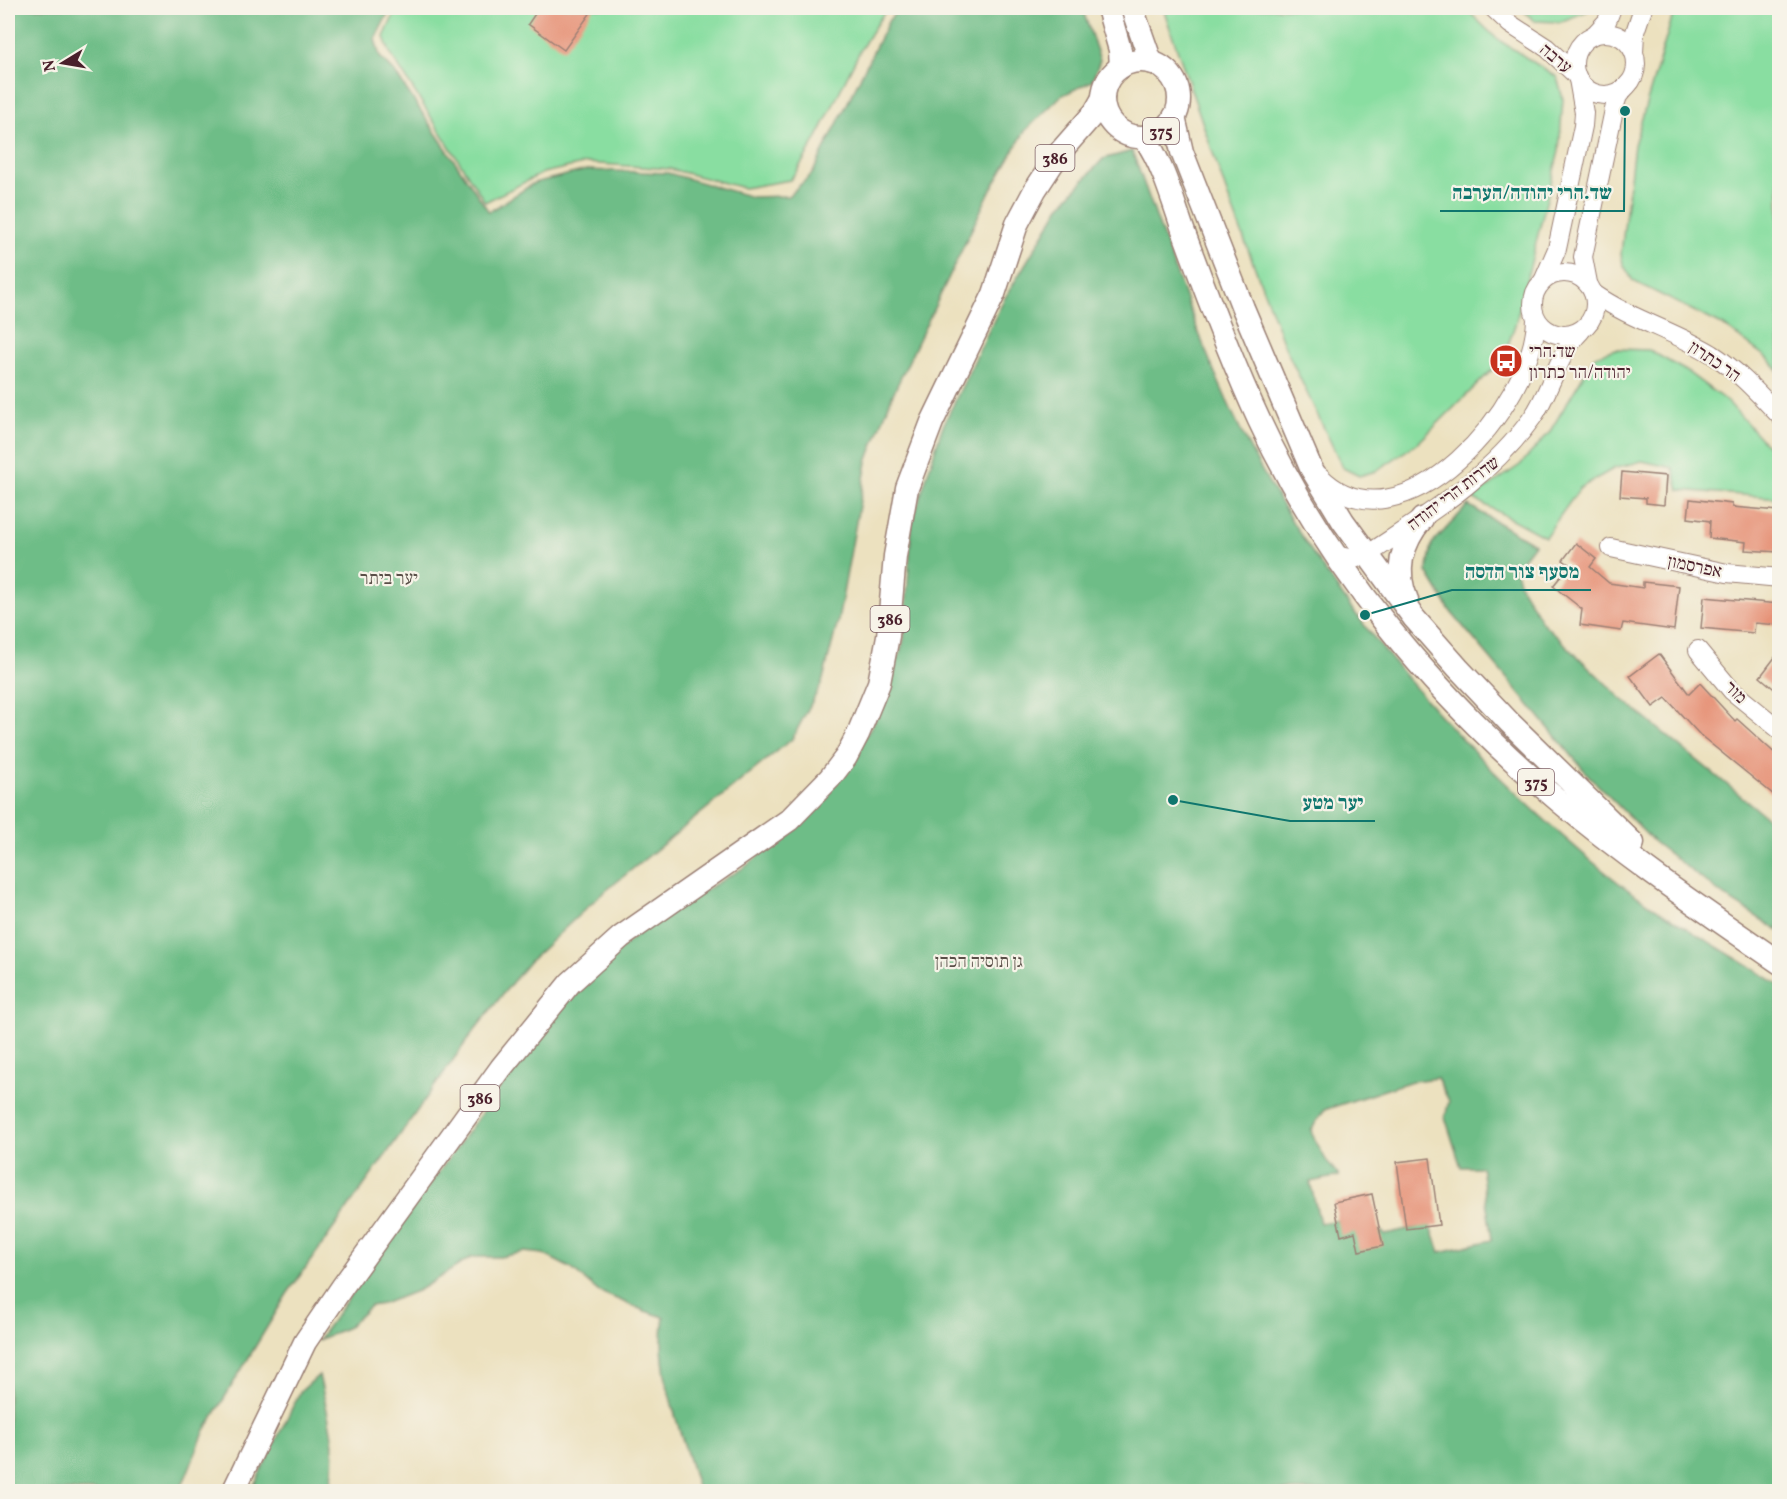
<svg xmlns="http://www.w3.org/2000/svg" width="1787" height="1499" font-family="Vollkorn,'Frank Ruhl Libre',serif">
<rect width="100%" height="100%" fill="#f7f3e8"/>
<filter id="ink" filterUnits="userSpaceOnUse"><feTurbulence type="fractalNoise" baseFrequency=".0167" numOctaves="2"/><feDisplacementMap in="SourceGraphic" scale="12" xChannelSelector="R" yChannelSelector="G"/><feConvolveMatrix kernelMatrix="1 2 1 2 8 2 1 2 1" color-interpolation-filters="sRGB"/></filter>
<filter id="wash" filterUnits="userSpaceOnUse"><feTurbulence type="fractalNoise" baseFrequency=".008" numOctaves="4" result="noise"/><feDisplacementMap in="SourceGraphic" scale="24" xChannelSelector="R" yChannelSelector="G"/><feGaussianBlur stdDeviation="1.35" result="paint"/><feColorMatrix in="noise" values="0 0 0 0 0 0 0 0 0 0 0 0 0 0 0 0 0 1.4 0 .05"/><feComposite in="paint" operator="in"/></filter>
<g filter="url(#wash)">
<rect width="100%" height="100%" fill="#ece1bf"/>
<!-- green -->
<g fill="#89dea1" stroke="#6a7e66" stroke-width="1.5">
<path d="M 397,8 L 888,8 C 847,60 830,127 790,180 L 744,188 L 670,169 L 587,163 L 543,173 L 485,202 L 390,53 L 384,37 Z"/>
<polygon points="1163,8 1465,8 1497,39 1557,77 1563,99 1559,151 1516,322 1503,359 1419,442 1376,471 1359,476 1343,468 1285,347 1227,194"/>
<polygon points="1521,8 1590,8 1588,11 1560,22 1534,21"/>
<polygon points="1675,8 1779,8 1779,372 1771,361 1724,326 1633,281 1623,264 1621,254 1634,145"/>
<polygon points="1615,349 1649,350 1686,371 1729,403 1779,459 1779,498 1679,490 1673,468 1642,461 1613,469 1580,488 1545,537 1472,498 1520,465 1549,433 1595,356"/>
</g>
<!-- forest -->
<g fill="#6ebd87" stroke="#5c6e59" stroke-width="1.5" fill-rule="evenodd">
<polygon points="8,8 391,8 375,39 380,57 394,71 489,212 534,183 587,170 668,173 752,197 788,196 812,174 889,20 900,8 1082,8 1100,60 1092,81 1061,96 1025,131 990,191 892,396 867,462 838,621 822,683 792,739 597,898 530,961 510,985 473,1032 287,1294 205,1430 180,1491 8,1491"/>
<path d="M 1132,151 C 1172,257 1206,370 1261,469 C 1329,591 1419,701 1520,797 C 1553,828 1587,859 1623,886 C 1672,922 1728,952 1779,985 L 1779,1491 L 698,1491 C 684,1435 654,1375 664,1317 L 645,1311 L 598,1291 L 572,1269 L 543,1254 L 524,1252 L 500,1257 L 472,1257 L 419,1290 L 383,1304 L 370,1306 L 348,1327 L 318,1340 L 552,1015 L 647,924 L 745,867 L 798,823 L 868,732 L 885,702 L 904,639 L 912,523 L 942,428 L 1003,301 L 1061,205 L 1103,159 ZM 1437,1078 L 1449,1101 L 1445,1117 L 1461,1167 L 1481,1167 L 1492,1240 L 1440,1252 L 1426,1212 L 1418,1227 L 1385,1234 L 1369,1222 L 1365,1216 L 1320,1223 L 1310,1182 L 1339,1176 L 1326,1160 L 1312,1134 L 1311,1130 L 1324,1110 L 1412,1081 Z"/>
<polygon points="1468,505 1534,544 1515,569 1521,587 1542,622 1622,699 1779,827 1779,931 1724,896 1654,842 1589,776 1451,612 1427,572 1432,544"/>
<path d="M 319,1375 C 327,1413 341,1454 329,1491 L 251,1491 L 300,1392 Z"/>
</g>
<g id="blocks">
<!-- building -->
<g fill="#e69277">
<polygon points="539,8 594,8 564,50 528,24"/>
<polygon points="1622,472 1666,476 1664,505 1646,503 1646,498 1620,496"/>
<polygon points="1690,499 1732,504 1732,507 1779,511 1779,552 1745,550 1746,542 1709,538 1710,521 1688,518"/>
<polygon points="1576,543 1596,559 1590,567 1609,583 1643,588 1643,582 1679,586 1674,630 1623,623 1621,631 1580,625 1582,609 1553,586 1570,565 1563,560"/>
<polygon points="1704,597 1779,604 1779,625 1755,623 1754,633 1701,628"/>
<polygon points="1779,652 1779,693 1760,677"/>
<polygon points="1659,654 1689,694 1700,683 1735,721 1737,719 1779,757 1779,799 1700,735 1666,698 1653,707 1630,676"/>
<polygon points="1430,1158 1439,1225 1406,1229 1397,1162"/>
<polygon points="1372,1194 1383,1246 1359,1251 1355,1232 1341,1236 1334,1202"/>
</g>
</g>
</g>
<g filter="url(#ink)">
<use href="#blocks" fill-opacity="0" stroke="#9b8075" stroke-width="1.5"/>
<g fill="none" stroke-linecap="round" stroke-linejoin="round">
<defs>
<g id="minor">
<polyline points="1493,8 1510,24 1547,48 1577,76"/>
<circle cx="1605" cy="64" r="31"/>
<polyline points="1595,34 1607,21 1612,8"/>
<polyline points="1634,53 1635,32 1643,8"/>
<circle cx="1564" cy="304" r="31"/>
<polyline points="1544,279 1557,249 1583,126 1584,113 1578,79"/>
<polyline points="1588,283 1583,257 1615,105 1618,96 1630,82"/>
<path d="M 1593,293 C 1630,319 1674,331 1712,354 C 1737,370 1759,394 1780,416"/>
<path d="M 1320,476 C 1401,559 1535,403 1536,319"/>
<polyline points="1611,548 1727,573 1780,578"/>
<path d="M 1335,555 L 1354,559 L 1367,555 C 1428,514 1489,478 1532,418 C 1552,390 1556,356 1581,331"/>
<polyline points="1698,650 1732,691 1780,730"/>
</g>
<g id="major">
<polyline points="1108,8 1120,50 1121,67"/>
<polyline points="1132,8 1151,62"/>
<circle cx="1141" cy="99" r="38"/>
<polyline points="1174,117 1182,152 1243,308 1311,468 1343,521 1414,618 1458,668 1510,723 1633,843"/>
<path d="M 1144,137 C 1165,167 1174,206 1187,241 C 1209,301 1232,362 1259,420 C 1327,567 1435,697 1559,801 C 1629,860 1705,911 1780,963"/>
<path d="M 1407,600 C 1394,570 1402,543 1422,519"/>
<polyline points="233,1492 305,1342 343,1286 501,1068 570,983 621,937 789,820 830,778 846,757 858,734 879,683 888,636 895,556 907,488 932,422 994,294 1017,224 1035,190 1060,152 1095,112 1103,98"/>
</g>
</defs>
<!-- minor casing -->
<use href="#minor" stroke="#9b8075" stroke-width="20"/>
<!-- major casing -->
<use href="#major" stroke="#9b8075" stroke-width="25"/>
<!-- minor -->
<use href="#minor" stroke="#fff" stroke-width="18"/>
<!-- major -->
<use href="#major" stroke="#fff" stroke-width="22"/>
</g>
</g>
<!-- icons -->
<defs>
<symbol id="bus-disc" viewBox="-11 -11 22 22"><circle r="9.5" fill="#c8321e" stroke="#f7f3e8"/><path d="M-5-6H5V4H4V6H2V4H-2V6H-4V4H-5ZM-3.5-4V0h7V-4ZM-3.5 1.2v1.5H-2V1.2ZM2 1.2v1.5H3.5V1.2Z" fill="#fff"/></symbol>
</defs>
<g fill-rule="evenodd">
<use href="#bus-disc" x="1487" y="342" width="38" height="38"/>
</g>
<g text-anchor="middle" stroke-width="4.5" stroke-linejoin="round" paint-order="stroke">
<!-- shield labels -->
<g fill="#f7f3e8" stroke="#7e5f64" stroke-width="1.5">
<rect x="1143" y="118" width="36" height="26" rx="4.5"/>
<rect x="1035.5" y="145" width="39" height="26" rx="4.5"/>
<rect x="870.5" y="606" width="39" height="26" rx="4.5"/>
<rect x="1518" y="769" width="36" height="26" rx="4.5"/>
<rect x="460.5" y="1085" width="39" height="26" rx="4.5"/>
</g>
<g font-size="16" font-weight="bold" fill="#4a1f2b">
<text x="1161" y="137">375</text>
<text x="1055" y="164">386</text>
<text x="890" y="625">386</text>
<text x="1536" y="788">375</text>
<text x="480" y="1104">386</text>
</g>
<!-- street labels -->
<g font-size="18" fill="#4a1f2b" stroke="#f7f3e8">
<text transform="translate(1556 58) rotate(40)" y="6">ערבה</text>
<text transform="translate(1715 361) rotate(34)" y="6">הר כתרון</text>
<text transform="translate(1453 493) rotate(-37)" y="6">שדרות הרי יהודה</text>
<text transform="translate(1695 566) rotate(12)" y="6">אפרסמון</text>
<text transform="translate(1736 692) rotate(44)" y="6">מור</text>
</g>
<!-- poi labels -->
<g font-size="18" fill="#4a1f2b" stroke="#f7f3e8" text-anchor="start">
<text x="1529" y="357">שד.הרי<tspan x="1529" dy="21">יהודה/הר כתרון</tspan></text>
</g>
<!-- park labels -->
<g font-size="18" fill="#5a4f48" stroke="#f7f3e8">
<text x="389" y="584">יער ביתר</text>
<text x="979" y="967">גן תוסיה הכהן</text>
</g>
</g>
<!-- callouts -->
<path fill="none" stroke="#0f766e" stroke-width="2" d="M1625 111L1624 211H1440M1365 615L1452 590H1591M1173 800L1290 821H1375"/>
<g fill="#0f766e" stroke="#f7f3e8" stroke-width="2">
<circle cx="1625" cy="111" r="6"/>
<circle cx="1365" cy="615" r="6"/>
<circle cx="1173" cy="800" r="6"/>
</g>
<g font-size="20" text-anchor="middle" font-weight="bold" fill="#0f766e" stroke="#f7f3e8" stroke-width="4.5" stroke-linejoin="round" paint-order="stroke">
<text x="1532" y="199">שד.הרי יהודה/הערבה</text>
<text x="1522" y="578">מסעף צור הדסה</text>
<text x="1333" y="809">יער מטע</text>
</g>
<!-- margin -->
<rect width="1787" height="1499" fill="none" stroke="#f7f3e8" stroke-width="30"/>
<!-- north arrow -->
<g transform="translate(63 63) rotate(259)" stroke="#f7f3e8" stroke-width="4.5" paint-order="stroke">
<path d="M0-4.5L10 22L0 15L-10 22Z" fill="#4a1f2b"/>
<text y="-9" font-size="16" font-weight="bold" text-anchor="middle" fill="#4a1f2b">N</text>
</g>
</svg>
